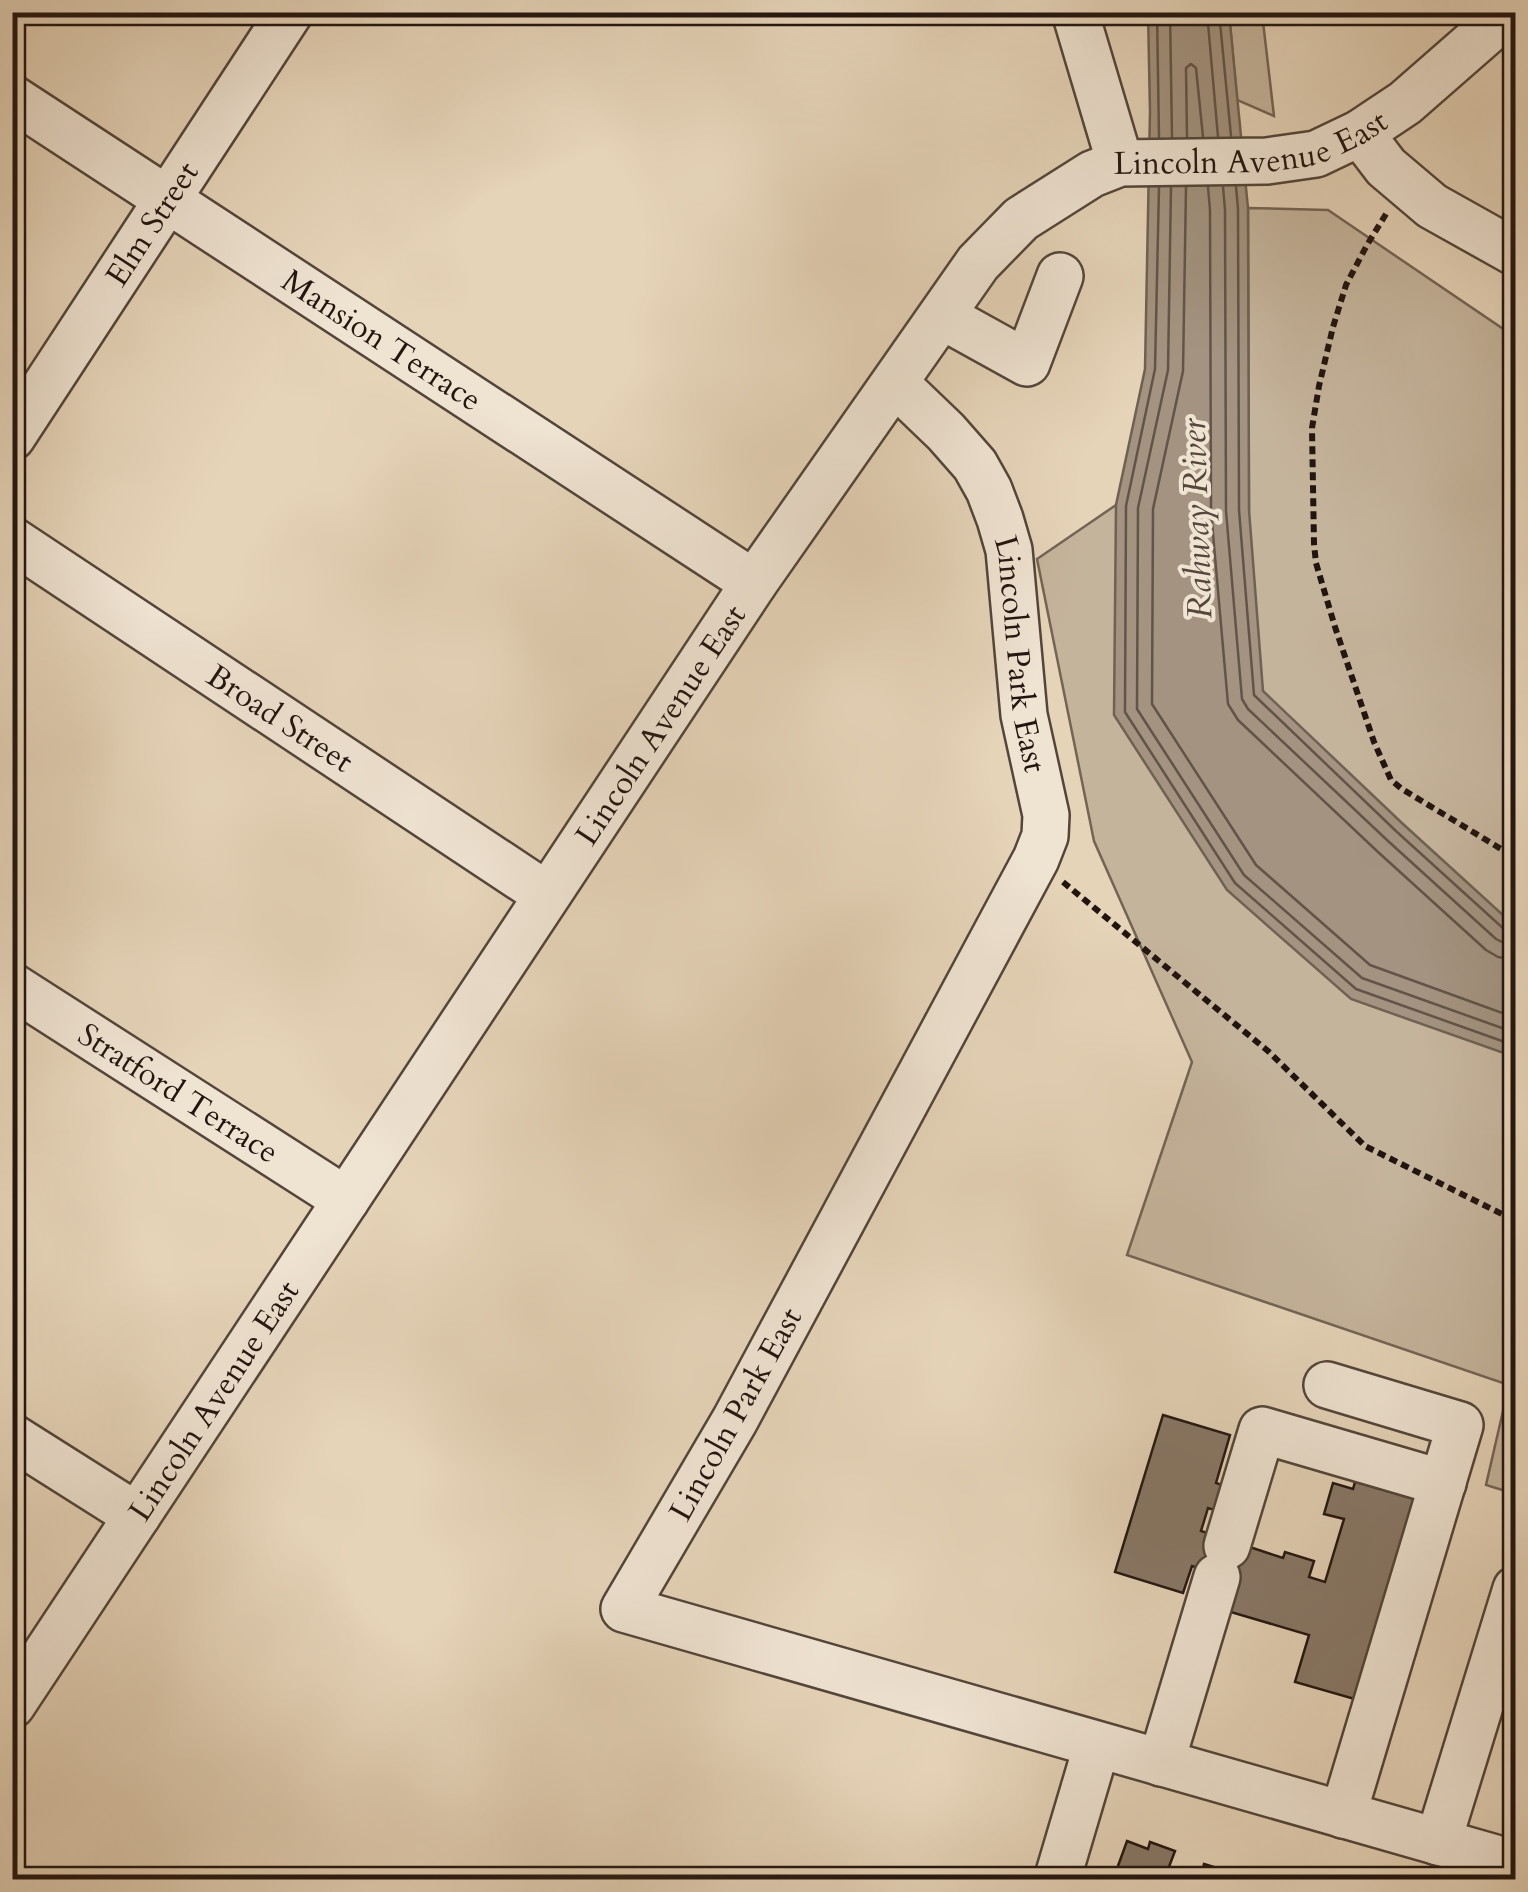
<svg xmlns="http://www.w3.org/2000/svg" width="1528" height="1892" font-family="Cardo,serif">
<rect width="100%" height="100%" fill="#e6d4b9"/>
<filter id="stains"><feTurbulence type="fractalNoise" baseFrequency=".002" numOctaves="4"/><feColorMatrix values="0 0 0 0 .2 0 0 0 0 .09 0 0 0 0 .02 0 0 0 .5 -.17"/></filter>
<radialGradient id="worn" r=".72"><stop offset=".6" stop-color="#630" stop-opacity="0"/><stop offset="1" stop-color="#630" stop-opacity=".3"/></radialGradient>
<!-- green -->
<g fill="#c5b49c" stroke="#746456" stroke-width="2.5">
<polygon points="1229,13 1262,13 1274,116 1237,100"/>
<polygon points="1248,208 1328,210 1515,337 1515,1494 1486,1485 1509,1385 1127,1255 1192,1062 1094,841 1037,559 1116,505 1249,509"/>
</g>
<!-- water -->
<polygon fill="#a39380" stroke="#6f6153" stroke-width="2.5" points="1148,13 1229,13 1248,208 1249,510 1263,691 1403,824 1515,926 1515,1057 1351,999 1227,890 1114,715 1116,505 1145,369 1150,111"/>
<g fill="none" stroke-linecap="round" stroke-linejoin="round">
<!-- shore -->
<g stroke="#625448" stroke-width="2.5">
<polyline points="1157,12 1159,137"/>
<polyline points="1170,12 1172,137"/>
<polyline points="1207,12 1218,137"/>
<polyline points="1219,12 1231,136"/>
<polyline points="1187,137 1186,68 1191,64 1196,68 1203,137"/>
<polyline points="1236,186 1238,209 1239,510 1254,695 1397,832 1505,930 1516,932"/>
<polyline points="1159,187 1155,369 1126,506 1125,712 1235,883 1356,989 1516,1046"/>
<polyline points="1171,187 1168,370 1138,508 1137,709 1244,875 1362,978 1516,1033"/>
<polyline points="1186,187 1183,371 1153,509 1152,704 1256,865 1370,965 1516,1018"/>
<polyline points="1208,187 1210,210 1211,511 1228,704 1238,720 1378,852 1486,950 1498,957 1516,960"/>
<polyline points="1223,187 1225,210 1226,511 1242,699 1248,709 1388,841 1496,939 1506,944 1516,945"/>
</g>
</g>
<!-- building -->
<g fill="#887868" stroke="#221510" stroke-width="2.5">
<polygon points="1163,1415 1230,1435 1216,1483 1234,1489 1227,1514 1208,1508 1201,1531 1283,1558 1285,1552 1314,1561 1309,1577 1325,1582 1344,1519 1324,1514 1333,1483 1353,1489 1359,1468 1422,1487 1358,1700 1295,1682 1309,1635 1217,1608 1226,1576 1192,1566 1183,1593 1115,1572"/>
<polygon points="1127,1841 1148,1849 1150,1842 1175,1851 1164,1880 1120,1880 1114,1877"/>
<polygon points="1204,1864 1256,1880 1200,1880"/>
</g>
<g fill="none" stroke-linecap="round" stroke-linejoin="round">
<defs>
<g id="minor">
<polyline points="1075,12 1120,163"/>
<path id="s1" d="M 12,98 L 754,583"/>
<polyline points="1360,133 1386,167 1432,206 1516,253"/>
<polyline points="942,316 1027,363 1060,276"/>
<path id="s2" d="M 896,384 L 946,432 L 975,465 L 989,490 L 1000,519 L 1009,550 L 1024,715 L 1046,815 L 1045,836 L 1036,859 L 735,1420 L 624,1609 L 1516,1864"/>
<path id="s3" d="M 12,437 L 290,12"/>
<path id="s4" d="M 12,540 L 547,895"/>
<path id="s5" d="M 12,986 L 346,1200"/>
<polyline points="1327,1385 1460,1425 1343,1815"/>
<polyline points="12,1437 137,1516"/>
<polyline points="1227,1546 1262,1430 1443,1483"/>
<path id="s6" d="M 12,1705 L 754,583 L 978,263 L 1021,219 L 1092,174 L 1120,163 L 1267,161 L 1316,154 L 1360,133 L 1405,103 L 1509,12"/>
<polyline points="1161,1763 1217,1577"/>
<polyline points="1438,1842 1516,1589"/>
<polyline points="1057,1880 1097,1745"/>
</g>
</defs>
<!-- minor casing -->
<use href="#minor" stroke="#53453a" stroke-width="50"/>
<!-- path -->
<g stroke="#221510" stroke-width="6" stroke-dasharray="8 5" stroke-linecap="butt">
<polyline points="1386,214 1367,245 1346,285 1333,327 1319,386 1312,428 1314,544 1316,563 1335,627 1374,742 1391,780 1402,789 1516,858"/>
<polyline points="1063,882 1268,1051 1365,1146 1516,1221"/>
</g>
<!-- minor -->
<use href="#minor" stroke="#efe3d2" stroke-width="45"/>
</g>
<g text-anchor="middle" stroke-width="8" stroke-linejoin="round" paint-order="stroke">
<!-- street labels -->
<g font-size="32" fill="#221510" stroke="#efe3d2">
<text dy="11" stroke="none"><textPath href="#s6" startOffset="2045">Lincoln Avenue East</textPath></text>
<text dy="11" stroke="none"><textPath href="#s3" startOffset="255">Elm Street</textPath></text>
<text dy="11" stroke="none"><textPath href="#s1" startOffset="442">Mansion Terrace</textPath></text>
<text dy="11" stroke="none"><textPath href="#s2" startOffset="310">Lincoln Park East</textPath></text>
<text dy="11" stroke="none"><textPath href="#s4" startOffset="322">Broad Street</textPath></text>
<text dy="11" stroke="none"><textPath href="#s6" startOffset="1175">Lincoln Avenue East</textPath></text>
<text dy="11" stroke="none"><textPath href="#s5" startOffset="198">Stratford Terrace</textPath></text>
<text dy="11" stroke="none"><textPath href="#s6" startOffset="365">Lincoln Avenue East</textPath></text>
<text transform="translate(735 1414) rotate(-61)" y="11">Lincoln Park East</text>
</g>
<!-- water labels -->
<g font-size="35" font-style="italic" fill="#56473d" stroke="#efe3d2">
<text transform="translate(1196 519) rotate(-92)" y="12">Rahway River</text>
</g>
</g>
<!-- margin -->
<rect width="1528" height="1892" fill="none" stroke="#e6d4b9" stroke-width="50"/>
<rect x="15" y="15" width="1498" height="1862" fill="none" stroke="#221510" stroke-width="5"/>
<rect x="25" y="25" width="1478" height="1842" fill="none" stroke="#221510" stroke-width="2.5"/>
<rect width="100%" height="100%" filter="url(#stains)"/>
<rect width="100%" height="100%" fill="url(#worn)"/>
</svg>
